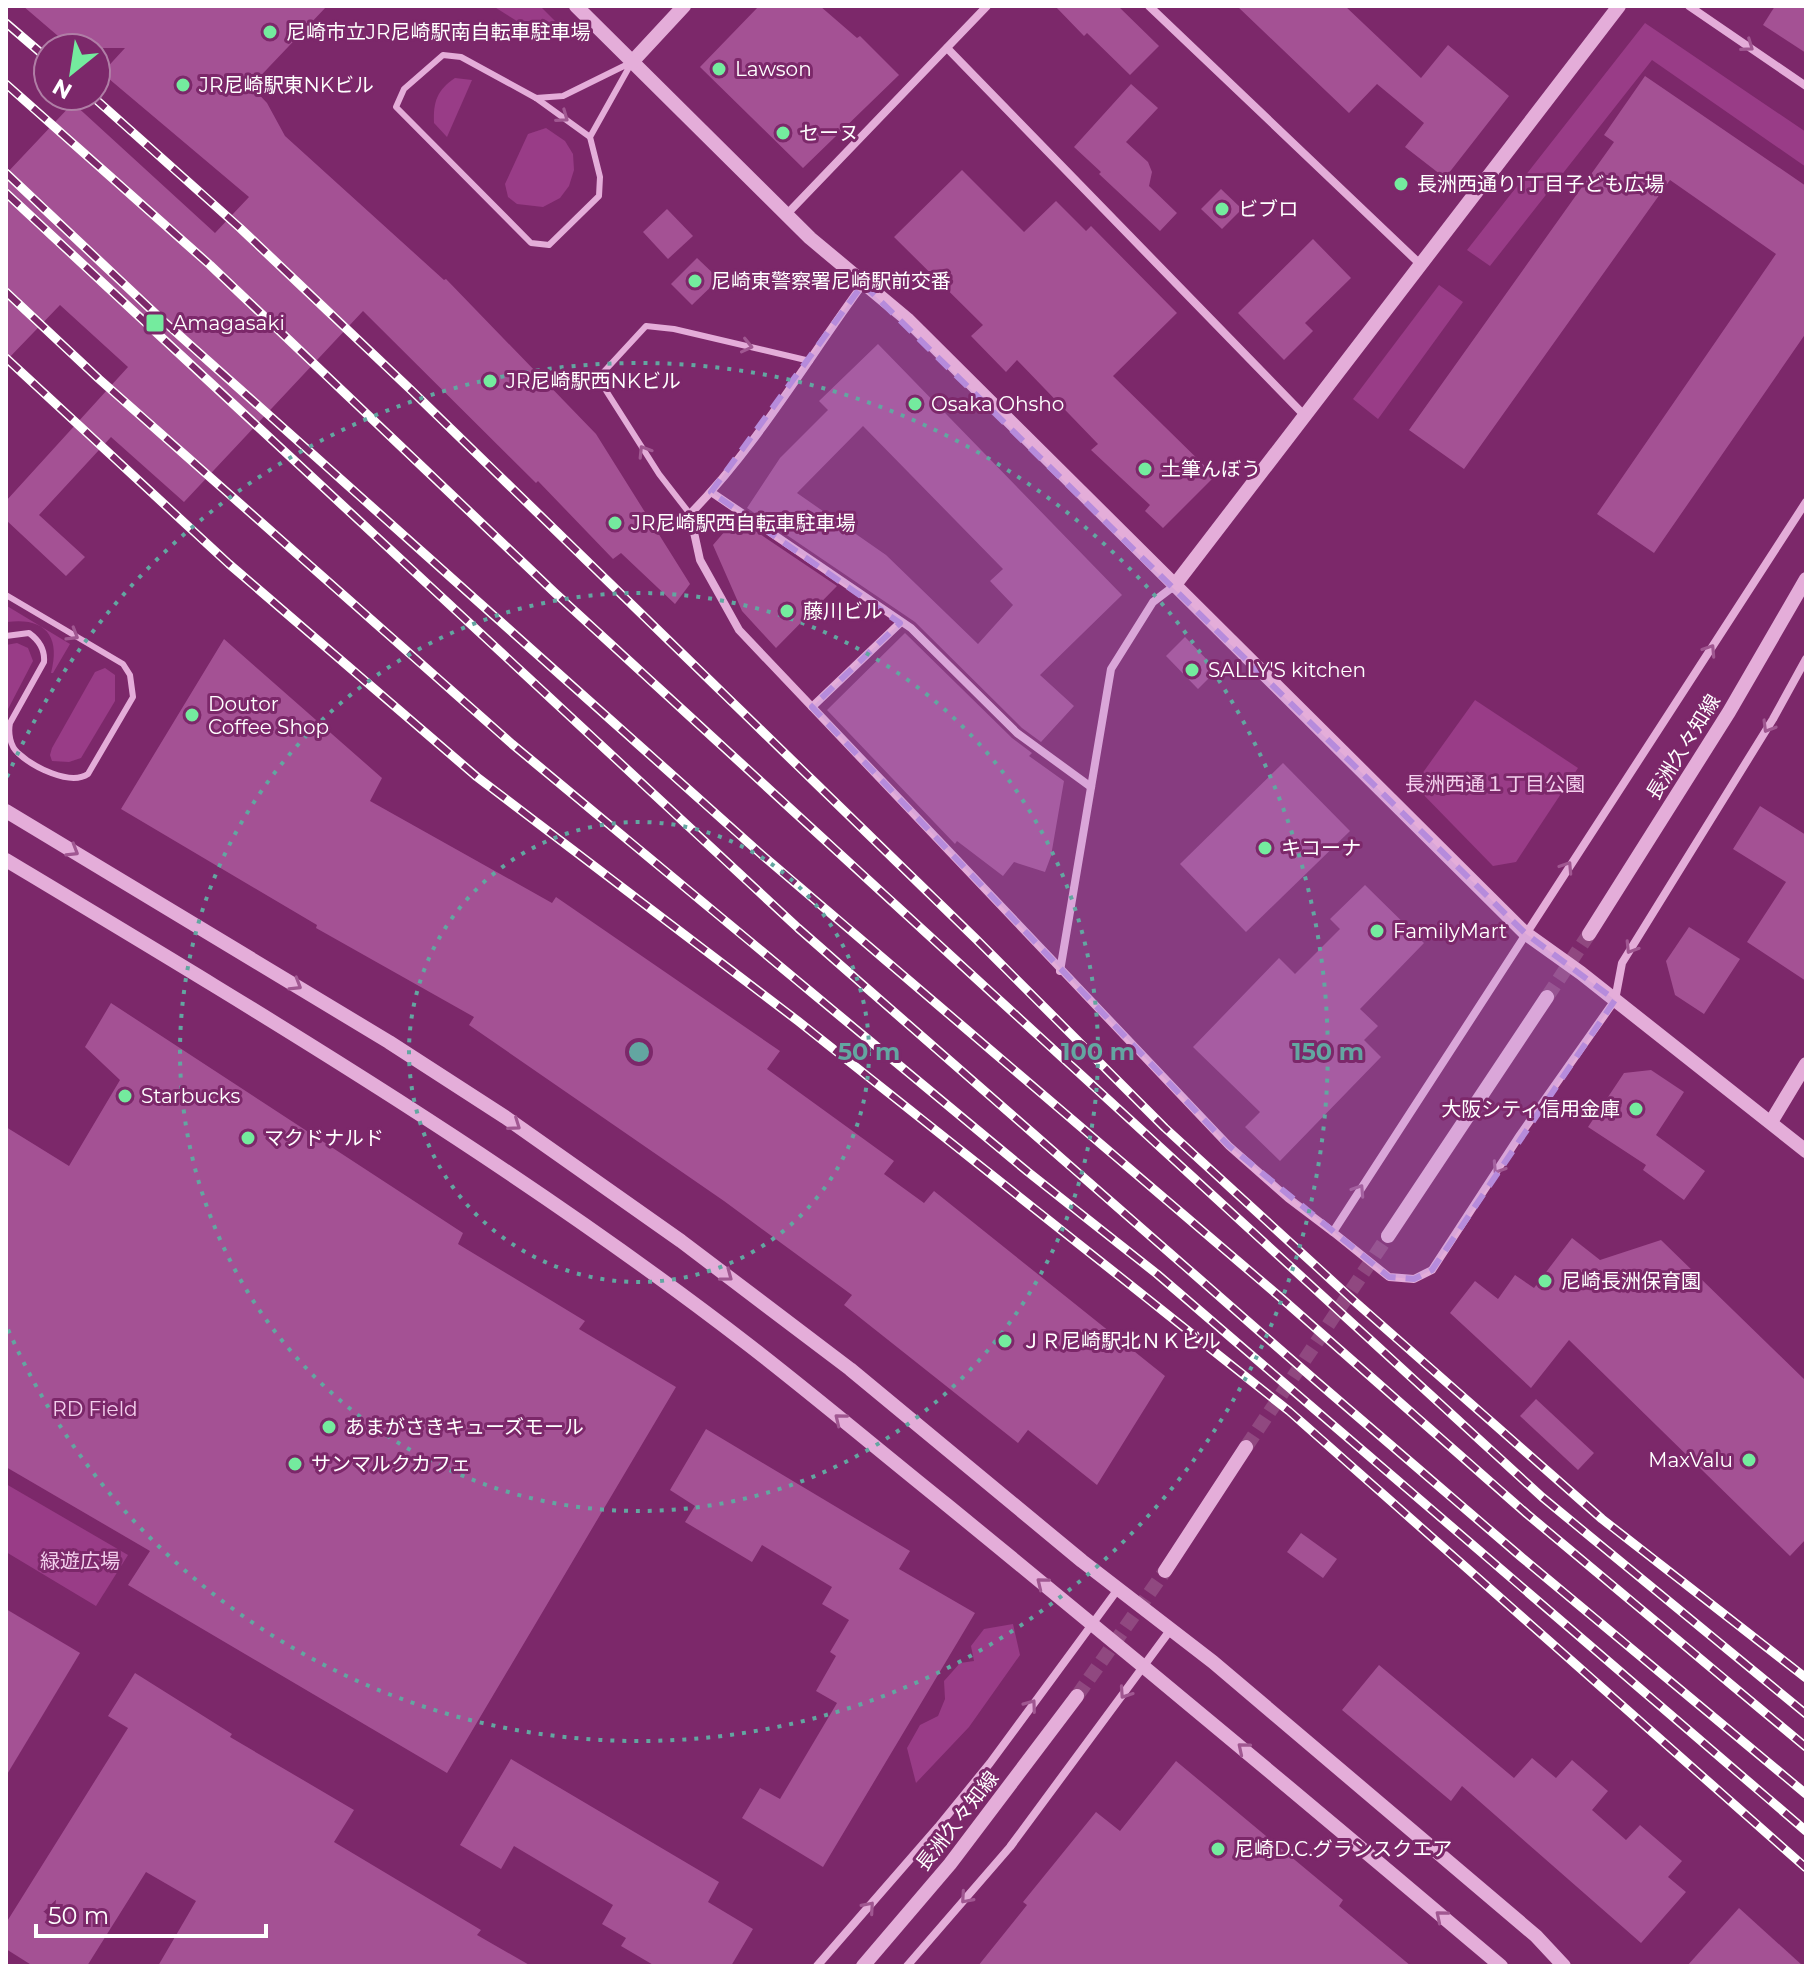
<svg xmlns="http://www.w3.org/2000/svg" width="1812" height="1972" font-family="Montserrat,'Noto Sans JP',sans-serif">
<rect width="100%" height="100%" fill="#7c286a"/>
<!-- green -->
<g fill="#993c87">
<polygon points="493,6 540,6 560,26 550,34 536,33"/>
<polygon points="1645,23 1806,132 1806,167 1652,60 1490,266 1467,250"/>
<path d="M 455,78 L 472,80 L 447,137 L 434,123 C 433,102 437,90 455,78 Z"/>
<polygon points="546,128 565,141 573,154 574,170 569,186 560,198 543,207 517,204 508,197 505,184 528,134"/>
<polygon points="1439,285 1463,302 1378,419 1353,399"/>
<path d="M 7,606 L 70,644 L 53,673 L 51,673 C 61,636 45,617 7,622 Z"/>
<polygon points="17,643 28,648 33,661 6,713 6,645"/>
<polygon points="105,668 115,675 115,701 81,758 69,762 52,761 50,755 52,748 95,672"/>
<polygon points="1475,700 1578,768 1516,862 1493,866 1414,785"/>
<polygon points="6,1484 128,1555 96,1606 6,1552"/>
<polygon points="1013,1624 1020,1655 969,1727 916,1783 907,1748 920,1725 938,1716 945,1699 944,1681 960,1663 974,1661 971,1646 984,1629"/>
</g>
<!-- building -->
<g fill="#a45194" fill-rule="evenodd">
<polygon points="23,6 327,6 251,86 267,103 285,136 444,280 446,279 596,434 690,584 675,604 621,553 613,559 538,481 536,483 363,311 184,502 111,437 39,515 85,557 66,576 6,520 6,501 128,367 60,305 6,361 6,174 73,103 215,233 249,197 102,73 125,48 72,48"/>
<polygon points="759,6 820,6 857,38 860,36 899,75 803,168 700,67"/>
<polygon points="1055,6 1118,6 1159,46 1130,75 1087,33 1084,36"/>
<polygon points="1237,6 1345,6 1421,78 1448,45 1509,96 1445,178 1405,147 1424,123 1377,84 1349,113"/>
<polygon points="1775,6 1806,6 1806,53 1763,25"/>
<polygon points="1645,76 1806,186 1806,333 1654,553 1597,514 1776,254 1670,180 1464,469 1409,430 1614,142 1604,135"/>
<polygon points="1131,84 1158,108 1126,142 1148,162 1152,172 1149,186 1177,213 1160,231 1099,174 1101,172 1074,147"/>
<polygon points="962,170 1024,232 1056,201 1086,231 1091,226 1177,313 1113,376 1215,476 1163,528 1145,511 1150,505 1091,450 1098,444 1017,360 1006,372 971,336 983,325 894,237"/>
<polygon points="1221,189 1242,209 1222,229 1201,209"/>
<polygon points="667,209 693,236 668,259 643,232"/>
<polygon points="1313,239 1351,278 1305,323 1313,331 1284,360 1238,313"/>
<polygon points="697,258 719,279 692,305 671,284"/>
<path d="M 878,344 L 1122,595 L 1040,675 L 1074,706 L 1041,742 L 1022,728 L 915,622 L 747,508 L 780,458 L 828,410 L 819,401 ZM 863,426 L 1003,569 L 990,581 L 1013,605 L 978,644 L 886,555 L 797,493 Z"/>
<polygon points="739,520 837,586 776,648 742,611 713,545 731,524 735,526"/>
<polygon points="905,633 1012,738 1032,753 1029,756 1064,781 1051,856 1045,872 1014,862 1003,876 957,841 955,844 827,710"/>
<polygon points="1185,637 1217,670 1198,689 1166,656"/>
<polygon points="224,639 382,778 370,801 552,903 556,897 780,1051 767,1069 894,1161 884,1174 924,1203 934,1191 1165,1376 1097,1485 1028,1430 1018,1443 844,1305 852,1295 724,1201 469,1025 474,1017 316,928 317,925 121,809"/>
<polygon points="1283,763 1350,831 1246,932 1180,864"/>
<polygon points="1760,806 1806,835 1806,981 1747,942 1786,882 1733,849"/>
<polygon points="1365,885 1424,943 1360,1009 1378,1026 1364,1040 1381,1057 1280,1161 1245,1127 1260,1112 1193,1047 1279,958 1295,974 1340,929 1330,919"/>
<polygon points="1689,927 1740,959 1704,1014 1675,995 1666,961"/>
<polygon points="111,1003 463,1233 458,1244 585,1321 579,1329 676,1387 447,1773 128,1585 150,1551 6,1467 6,1127 69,1166 120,1080 85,1047"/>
<polygon points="1651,1070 1684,1092 1656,1135 1705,1171 1684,1200 1643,1170 1646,1165 1588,1127 1624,1073"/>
<polygon points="1572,1238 1600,1260 1661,1240 1806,1381 1806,1539 1790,1556 1569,1340 1531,1388 1450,1313 1475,1281 1498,1299 1515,1275 1534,1288"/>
<polygon points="1536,1399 1594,1453 1578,1470 1520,1416"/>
<polygon points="706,1429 910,1551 899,1569 975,1613 823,1867 742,1818 760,1788 780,1799 837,1703 816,1691 836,1656 830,1652 849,1620 822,1604 832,1587 762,1545 752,1562 685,1522 695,1506 670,1490"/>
<polygon points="1301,1533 1337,1559 1323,1578 1287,1552"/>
<polygon points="6,1609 80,1653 6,1776"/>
<polygon points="1379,1665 1514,1778 1532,1758 1556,1778 1572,1760 1608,1791 1592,1810 1626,1840 1640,1825 1682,1861 1668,1877 1686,1892 1641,1943 1462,1786 1451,1801 1342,1710"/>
<polygon points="135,1673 232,1734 230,1737 354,1810 334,1842 481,1930 477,1935 531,1966 158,1966 196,1901 146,1872 87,1966 33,1966 6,1949 6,1923 128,1728 108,1716"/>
<polygon points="511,1759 719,1882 708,1902 753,1929 731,1966 655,1966 621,1946 626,1938 602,1924 613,1905 514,1846 501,1869 460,1845"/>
<polygon points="1176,1761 1343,1900 1339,1906 1411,1966 978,1966 1027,1905 1023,1902 1096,1812 1120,1831"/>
<polygon points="1739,1908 1803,1966 1687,1966"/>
</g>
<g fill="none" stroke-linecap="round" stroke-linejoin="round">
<!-- tertiary-tunnel -->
<g stroke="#904880" stroke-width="14" stroke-dasharray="14 7" stroke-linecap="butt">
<polyline points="1547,997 1589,934"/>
<polyline points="1246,1447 1388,1236"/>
<polyline points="1077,1696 1165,1571"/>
</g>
<!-- service -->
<g stroke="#e4add9" stroke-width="6">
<polygon points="443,55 461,57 536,98 563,96 632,62 590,137 600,177 599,196 549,245 531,243 396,107 404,89"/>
<polyline points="536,98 590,137"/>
<polyline points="690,514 659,474 598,378 646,326 674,329 810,361"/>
<path d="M 6,595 L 123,664 L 130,675 L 133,697 L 88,774 C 70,786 33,767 18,753 C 10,746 8,733 10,723 L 44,662 C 45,650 40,641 29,633 L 6,636"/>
</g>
<!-- minor -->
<g stroke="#e4add9" stroke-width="8">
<polyline points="1149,6 1420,264"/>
<polyline points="1689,6 1806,86"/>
<polyline points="947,48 1305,416"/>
<polyline points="787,214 987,6"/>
<path d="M 863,284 C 807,360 757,446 690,514 L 700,560 L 739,630 L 1229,1146 L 1288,1198 L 1333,1232"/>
<polyline points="711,492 911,628 1017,733 1091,787"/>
<polyline points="1806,502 1333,1232 1389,1277 1414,1279 1432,1270 1520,1135 1615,1000 1622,963 1773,719 1806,659"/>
<polyline points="812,707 900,623"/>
<polyline points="1060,971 1111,669 1153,602 1174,586"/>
<polyline points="817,1966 938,1827 990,1763 1118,1589"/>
<polyline points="907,1966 1010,1847 1171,1629"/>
</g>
<!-- tertiary -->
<g stroke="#e4add9" stroke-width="14">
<polyline points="576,6 810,238 907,319 1525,933 1581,973 1806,1151"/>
<polyline points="632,62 684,6"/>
<polyline points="1174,586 1619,6"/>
<polyline points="6,811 389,1042 505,1117 681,1241 850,1369 1082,1561 1213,1662 1536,1936 1564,1966"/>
<path d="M 6,860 C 259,1012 516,1165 750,1346 C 817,1398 881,1452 947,1505 C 1133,1657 1318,1811 1501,1966"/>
<polyline points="1589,934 1729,712 1806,579"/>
<polyline points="1771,1122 1806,1064"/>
<polyline points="1388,1236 1547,997"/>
<polyline points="1165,1571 1246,1447"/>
<polyline points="863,1966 950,1864 1077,1696"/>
</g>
<defs>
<g id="rail">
<polyline points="6,23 48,59"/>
<polyline points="6,84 210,265 554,592 1542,1497 1806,1714"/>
<polyline points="92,96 240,228 411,390 976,939 1165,1128 1353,1300 1602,1519 1806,1678"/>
<polyline points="6,173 160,318 761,854 1280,1297 1527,1514 1806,1747"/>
<polyline points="6,193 798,928 1315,1380 1520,1556 1806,1794"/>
<polyline points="6,292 99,379 512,744 1028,1172 1157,1274 1806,1831"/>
<polyline points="6,358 229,564 477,777 798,1021 1289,1411 1806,1868"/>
</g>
</defs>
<!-- rail casing -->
<use href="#rail" stroke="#fff" stroke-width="9"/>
<!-- rail -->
<use href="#rail" stroke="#7c286a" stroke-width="6" stroke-dasharray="18" stroke-linecap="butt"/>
</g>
<!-- one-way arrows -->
<defs><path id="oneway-chevron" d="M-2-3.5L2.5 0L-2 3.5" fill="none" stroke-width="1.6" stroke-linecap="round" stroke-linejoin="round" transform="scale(2)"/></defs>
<g stroke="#a05791">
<use href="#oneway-chevron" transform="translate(1748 46) rotate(35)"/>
<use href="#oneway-chevron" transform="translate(563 117) rotate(36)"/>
<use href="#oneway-chevron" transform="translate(747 346) rotate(13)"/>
<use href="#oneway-chevron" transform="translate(644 451) rotate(-122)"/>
<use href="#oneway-chevron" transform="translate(73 635) rotate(31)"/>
<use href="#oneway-chevron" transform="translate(1710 650) rotate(-57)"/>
<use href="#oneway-chevron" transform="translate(1768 727) rotate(121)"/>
<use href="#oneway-chevron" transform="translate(73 851) rotate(31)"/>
<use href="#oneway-chevron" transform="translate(1567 867) rotate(-57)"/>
<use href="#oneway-chevron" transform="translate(1631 948) rotate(122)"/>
<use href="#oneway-chevron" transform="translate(296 985) rotate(31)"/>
<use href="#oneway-chevron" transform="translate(515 1125) rotate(35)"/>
<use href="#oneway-chevron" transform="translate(1498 1168) rotate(123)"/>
<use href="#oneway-chevron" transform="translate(1359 1190) rotate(-57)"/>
<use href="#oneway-chevron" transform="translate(727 1276) rotate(37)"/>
<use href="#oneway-chevron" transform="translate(840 1419) rotate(-141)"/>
<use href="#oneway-chevron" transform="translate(1042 1583) rotate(-141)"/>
<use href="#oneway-chevron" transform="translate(1125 1693) rotate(124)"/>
<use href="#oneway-chevron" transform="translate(1031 1705) rotate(-54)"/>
<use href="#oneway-chevron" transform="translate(1243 1748) rotate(-140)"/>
<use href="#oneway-chevron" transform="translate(966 1898) rotate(131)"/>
<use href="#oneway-chevron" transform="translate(869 1907) rotate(-49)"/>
<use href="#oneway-chevron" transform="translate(1441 1916) rotate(-140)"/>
</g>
<!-- marked area -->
<path fill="#b68bdc" fill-opacity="0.2" stroke="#b68bdc" stroke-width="6" stroke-dasharray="16 10" stroke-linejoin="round" d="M 863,284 L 1525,933 L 1615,1000 L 1432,1270 L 1414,1279 L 1389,1277 L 1229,1146 L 812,707 L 900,623 L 711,492 Z"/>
<!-- distance rings -->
<g fill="none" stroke="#63a6a1" stroke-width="4" stroke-dasharray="4 8">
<circle cx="639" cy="1052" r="230"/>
<circle cx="639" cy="1052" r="459"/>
<path d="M7 777A689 689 0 1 1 7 1327"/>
</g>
<!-- markers -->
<g fill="#74eb9e" stroke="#7c286a" stroke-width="3">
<circle cx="270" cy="32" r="8"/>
<circle cx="719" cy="69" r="8"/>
<circle cx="183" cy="85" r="8"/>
<circle cx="783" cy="133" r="8"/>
<circle cx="1401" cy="184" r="8"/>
<circle cx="1222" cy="209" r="8"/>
<circle cx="695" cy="281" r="8"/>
<rect x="145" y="313" width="20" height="20" rx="4"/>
<circle cx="490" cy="381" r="8"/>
<circle cx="915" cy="404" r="8"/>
<circle cx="1145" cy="469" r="8"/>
<circle cx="615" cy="523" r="8"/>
<circle cx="787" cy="611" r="8"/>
<circle cx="1192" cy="670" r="8"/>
<circle cx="192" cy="715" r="8"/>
<circle cx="1265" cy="848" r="8"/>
<circle cx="1377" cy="931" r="8"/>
<circle cx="125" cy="1096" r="8"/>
<circle cx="1636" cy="1109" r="8"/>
<circle cx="248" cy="1138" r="8"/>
<circle cx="1545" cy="1281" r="8"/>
<circle cx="1005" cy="1341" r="8"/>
<circle cx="329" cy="1427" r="8"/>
<circle cx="1749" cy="1460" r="8"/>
<circle cx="295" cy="1464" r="8"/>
<circle cx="1218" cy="1849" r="8"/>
</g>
<g text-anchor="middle" stroke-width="6" stroke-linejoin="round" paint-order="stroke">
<!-- poi labels -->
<g font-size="20" fill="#fff" stroke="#7c286a" text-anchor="start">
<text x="286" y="39">尼崎市立JR尼崎駅南自転車駐車場</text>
<text x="735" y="76">Lawson</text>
<text x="199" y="92">JR尼崎駅東NKビル</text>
<text x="799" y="140">セーヌ</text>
<text x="1417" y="191">長洲西通り1丁目子ども広場</text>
<text x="1238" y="216">ビブロ</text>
<text x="711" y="288">尼崎東警察署尼崎駅前交番</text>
<text x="173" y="330">Amagasaki</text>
<text x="506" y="388">JR尼崎駅西NKビル</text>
<text x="931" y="411">Osaka Ohsho</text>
<text x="1161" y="476">土筆んぼう</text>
<text x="631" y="530">JR尼崎駅西自転車駐車場</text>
<text x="803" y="618">藤川ビル</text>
<text x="1208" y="677">SALLY'S kitchen</text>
<text x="208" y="711">Doutor<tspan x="208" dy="23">Coffee Shop</tspan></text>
<text x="1281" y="855">キコーナ</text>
<text x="1393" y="938">FamilyMart</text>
<text x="141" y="1103">Starbucks</text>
<text x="1620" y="1116" text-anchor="end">大阪シティ信用金庫</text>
<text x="264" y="1145">マクドナルド</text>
<text x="1561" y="1288">尼崎長洲保育園</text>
<text x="1021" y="1348">ＪＲ尼崎駅北ＮＫビル</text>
<text x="345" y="1434">あまがさきキューズモール</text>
<text x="1733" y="1467" text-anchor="end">MaxValu</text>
<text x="311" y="1471">サンマルクカフェ</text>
<text x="1234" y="1856">尼崎D.C.グランスクエア</text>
</g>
<!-- street labels -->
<g font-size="20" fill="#fff" stroke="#7c286a">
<text transform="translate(1683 747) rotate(-58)" y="7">長洲久々知線</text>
<text transform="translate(957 1821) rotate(-52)" y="7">長洲久々知線</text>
</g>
<!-- park labels -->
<g font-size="20" fill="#f3cfed" stroke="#7c286a">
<text x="1495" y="791">長洲西通１丁目公園</text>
<text x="95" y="1416">RD Field</text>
<text x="80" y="1568">緑遊広場</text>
</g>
</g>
<circle cx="639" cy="1052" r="12" fill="#63a6a1" stroke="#7c286a" stroke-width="4"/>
<g font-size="24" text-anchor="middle" font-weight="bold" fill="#63a6a1" stroke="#7c286a" stroke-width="6" stroke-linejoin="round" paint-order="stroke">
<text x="869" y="1060">50 m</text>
<text x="1098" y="1060">100 m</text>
<text x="1328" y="1060">150 m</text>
</g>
<!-- border -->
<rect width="1812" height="1972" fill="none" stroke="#ffffff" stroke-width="16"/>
<!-- north arrow -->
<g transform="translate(72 72) rotate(210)"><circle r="38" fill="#7c286a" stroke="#b07ea6" stroke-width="2"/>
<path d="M0-6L14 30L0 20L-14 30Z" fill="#74eb9e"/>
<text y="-12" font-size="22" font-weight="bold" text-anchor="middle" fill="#ffffff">N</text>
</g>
<!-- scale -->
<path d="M36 1924v12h230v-12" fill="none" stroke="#ffffff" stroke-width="4"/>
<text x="48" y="1924" font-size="24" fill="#ffffff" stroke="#7c286a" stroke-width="6" paint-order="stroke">50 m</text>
</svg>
